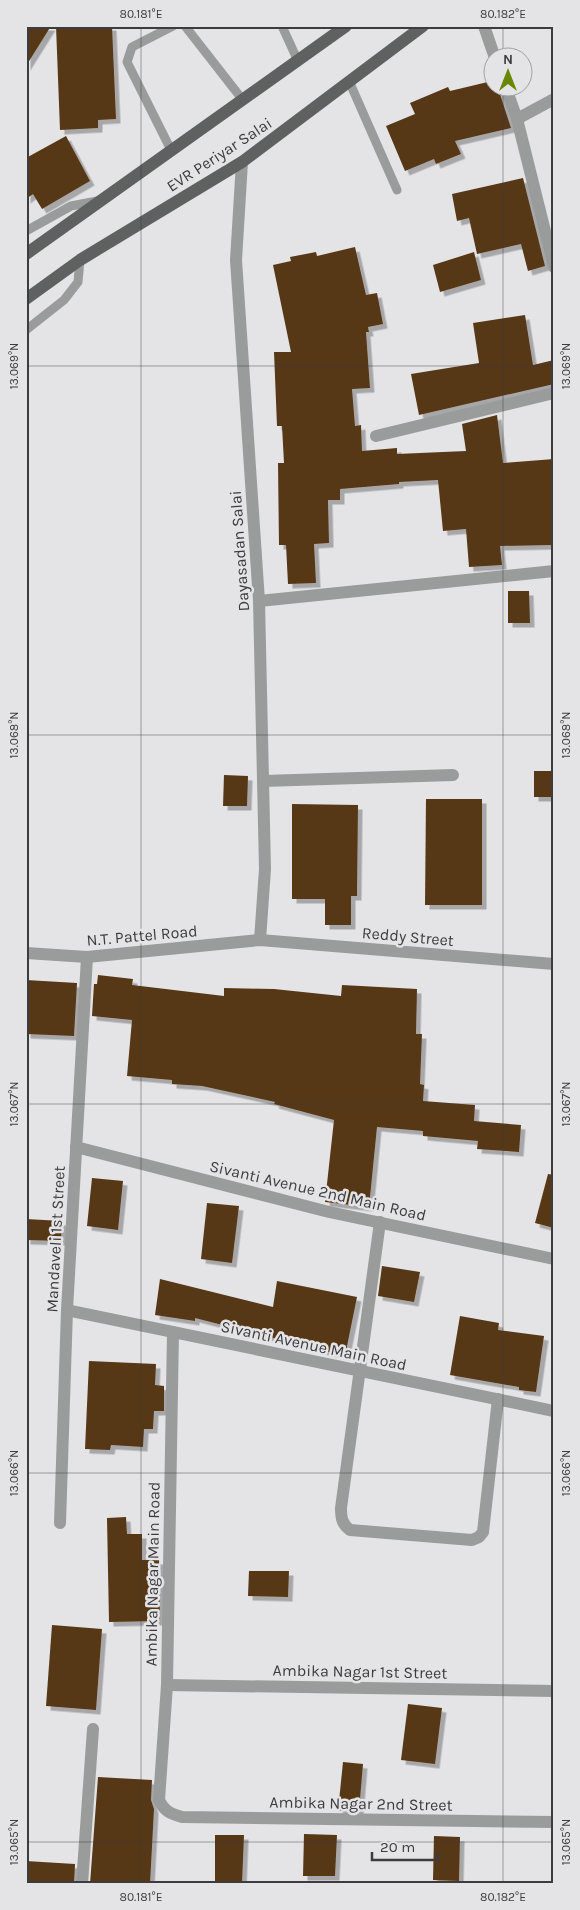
<svg xmlns="http://www.w3.org/2000/svg" width="580" height="1910" font-family="Karla,sans-serif">
<defs>
<filter id="shadow"><feDropShadow dx="4.5" dy="4.5" stdDeviation="0" flood-color="#0004"/></filter>
</defs>
<rect width="100%" height="100%" fill="#e4e4e7"/>
<!-- building -->
<g fill="#573816" filter="url(#shadow)">
<polygon points="26,26 51,26 26,66"/>
<polygon points="56,26 112,26 116,119 98,120 98,128 60,130"/>
<polygon points="492,81 492,88 498,88 511,128 455,141 461,154 436,164 434,159 405,171 386,126 415,114 410,103 448,87 450,91"/>
<polygon points="66,136 90,181 42,209 33,194 26,199 26,158"/>
<polygon points="523,178 545,266 528,271 521,244 477,254 469,218 457,221 452,194"/>
<polygon points="355,247 366,295 377,293 383,324 368,327 369,332 366,332 370,388 352,389 355,426 361,425 362,451 397,448 397,454 466,451 462,424 497,415 503,463 554,459 554,545 500,546 502,565 469,567 466,529 443,531 438,480 399,482 399,484 340,489 340,500 328,500 329,543 314,544 316,583 288,584 286,545 279,545 278,463 284,463 282,426 277,426 274,352 291,352 273,265 291,261 290,257 316,252 317,256"/>
<polygon points="474,252 481,280 440,292 433,265"/>
<polygon points="525,315 533,365 554,360 554,384 419,415 411,374 479,363 473,323"/>
<polygon points="508,591 529,591 530,623 508,623"/>
<rect x="534" y="771" width="20" height="26"/>
<polygon points="224,775 248,776 247,806 223,806"/>
<polygon points="426,799 482,799 482,905 425,905"/>
<polygon points="292,804 358,805 357,896 351,896 351,925 325,925 325,899 292,899"/>
<polygon points="98,975 133,979 132,985 224,996 224,988 274,989 341,996 342,985 417,989 416,1034 422,1034 420,1084 424,1085 423,1101 475,1105 474,1121 521,1125 519,1152 477,1149 478,1141 423,1136 423,1131 377,1127 369,1207 325,1202 334,1120 274,1104 275,1102 202,1086 172,1084 172,1080 127,1076 132,1020 92,1016 94,984 97,984"/>
<polygon points="26,980 77,983 74,1036 26,1034"/>
<polygon points="548,1174 554,1175 554,1228 535,1223"/>
<polygon points="92,1178 123,1181 118,1230 87,1226"/>
<polygon points="207,1203 239,1206 232,1263 201,1259"/>
<polygon points="26,1219 62,1221 61,1241 26,1240"/>
<polygon points="382,1266 420,1272 414,1302 378,1296"/>
<polygon points="160,1279 273,1307 277,1281 357,1297 345,1356 195,1318 195,1321 155,1315"/>
<polygon points="460,1316 499,1323 498,1330 544,1336 536,1392 519,1390 519,1387 450,1375"/>
<polygon points="89,1361 156,1364 155,1385 164,1386 164,1411 154,1411 153,1429 144,1429 143,1447 111,1445 110,1450 85,1449"/>
<polygon points="126,1517 127,1534 142,1534 142,1560 159,1560 160,1621 109,1622 107,1518"/>
<polygon points="249,1571 289,1571 288,1597 248,1596"/>
<polygon points="52,1625 102,1629 96,1710 46,1706"/>
<polygon points="408,1704 442,1708 435,1764 401,1760"/>
<polygon points="343,1762 363,1764 359,1811 338,1811"/>
<polygon points="98,1777 152,1780 151,1800 154,1809 150,1884 90,1884"/>
<polygon points="304,1834 337,1835 335,1876 303,1876"/>
<polygon points="215,1835 244,1835 242,1884 215,1884"/>
<polygon points="434,1836 460,1837 459,1881 433,1880"/>
<polygon points="26,1861 75,1864 74,1884 26,1884"/>
</g>
<g fill="none" stroke-linecap="round" stroke-linejoin="round">
<!-- service -->
<g stroke="#9a9c9b" stroke-width="9">
<polyline points="185,26 242,99"/>
<polyline points="282,26 297,59"/>
<polyline points="349,81 397,190"/>
<polyline points="171,150 127,62 132,47 173,26"/>
<polyline points="26,231 71,206 97,201"/>
<polyline points="26,330 64,300 78,282 80,260"/>
</g>
<!-- minor -->
<g stroke="#9a9c9b" stroke-width="12">
<polyline points="484,26 495,58"/>
<polyline points="506,88 517,119 554,267"/>
<polyline points="517,119 554,99"/>
<polyline points="376,436 554,393"/>
<polyline points="259,601 554,571"/>
<polyline points="263,781 453,775"/>
<polyline points="76,1147 329,1212 554,1259"/>
<path d="M 380,1222 L 341,1508 C 341,1518 342,1524 350,1530 L 472,1540 L 479,1537 L 483,1532 L 498,1399"/>
<polyline points="67,1310 554,1411"/>
<path d="M 173,1332 L 167,1685 L 159,1800 C 164,1811 171,1814 182,1817 L 554,1822"/>
<polyline points="60,1523 67,1310 87,957"/>
<polyline points="167,1685 554,1691"/>
<polyline points="82,1884 93,1729"/>
</g>
<!-- tertiary -->
<g stroke="#9a9c9b" stroke-width="12">
<polyline points="242,162 236,260 259,601 265,869 260,940"/>
<polyline points="26,953 87,957 260,940 554,964"/>
</g>
<!-- primary -->
<g stroke="#5e615f" stroke-width="12">
<polyline points="26,254 346,26"/>
<polyline points="26,299 80,260 242,162 423,26"/>
</g>
</g>
<!-- ticks -->
<path fill="none" stroke="#3c3c3e" stroke-width="1" stroke-opacity="0.45" d="M 141,26 L 141,1884M 503,26 L 503,58M 503,88 L 503,1884M 26,366 L 554,366M 26,735 L 554,735M 26,1104 L 554,1104M 26,1473 L 554,1473M 26,1842 L 554,1842"/>
<g text-anchor="middle" stroke-width="5" stroke-linejoin="round" paint-order="stroke">
<!-- street labels -->
<g font-size="16" fill="#3c3c3e" stroke="#e4e4e7">
<text transform="translate(219 154) rotate(-33)" y="6">EVR Periyar Salai</text>
<text transform="translate(239 551) rotate(-94)" y="6">Dayasadan Salai</text>
<text transform="translate(142 935) rotate(-5)" y="6">N.T. Pattel Road</text>
<text transform="translate(408 936) rotate(5)" y="6">Reddy Street</text>
<text transform="translate(318 1190) rotate(13)" y="6">Sivanti Avenue 2nd Main Road</text>
<text transform="translate(55 1239) rotate(-87)" y="6">Mandaveli 1st Street</text>
<text transform="translate(314 1345) rotate(12)" y="6">Sivanti Avenue Main Road</text>
<text transform="translate(152 1574) rotate(-89)" y="6">Ambika Nagar Main Road</text>
<text transform="translate(360 1671) rotate(1)" y="6">Ambika Nagar 1st Street</text>
<text transform="translate(361 1803) rotate(1)" y="6">Ambika Nagar 2nd Street</text>
</g>
</g>
<!-- border -->
<rect width="580" height="1910" fill="none" stroke="#e4e4e7" stroke-width="55"/>
<!-- north arrow -->
<g transform="translate(508 72)"><circle r="24" fill="#e4e4e7" stroke="#a1a1a3"/>
<path d="M0-4L9 19L0 12L-9 19Z" fill="#698802"/>
<text y="-8" font-size="14" font-weight="bold" text-anchor="middle" fill="#3c3c3e">N</text>
</g>
<!-- scale -->
<path d="M372 1852v8h66v-8" fill="none" stroke="#3c3c3e" stroke-width="2.5"/>
<text x="380" y="1852" font-size="15" fill="#3c3c3e" stroke="#e4e4e7" stroke-width="4" paint-order="stroke">20 m</text>
<rect x="28" y="28" width="524" height="1854" fill="none" stroke="#3c3c3e" stroke-width="2"/>
<g font-size="12" text-anchor="middle" fill="#3c3c3e">
<text x="141" y="18">80.181°E</text>
<text x="503" y="18">80.182°E</text>
<text transform="translate(14 366) rotate(-90)" y="4">13.069°N</text>
<text transform="translate(566 366) rotate(-90)" y="4">13.069°N</text>
<text transform="translate(14 735) rotate(-90)" y="4">13.068°N</text>
<text transform="translate(566 735) rotate(-90)" y="4">13.068°N</text>
<text transform="translate(14 1104) rotate(-90)" y="4">13.067°N</text>
<text transform="translate(566 1104) rotate(-90)" y="4">13.067°N</text>
<text transform="translate(14 1473) rotate(-90)" y="4">13.066°N</text>
<text transform="translate(566 1473) rotate(-90)" y="4">13.066°N</text>
<text transform="translate(14 1842) rotate(-90)" y="4">13.065°N</text>
<text transform="translate(566 1842) rotate(-90)" y="4">13.065°N</text>
<text x="141" y="1901">80.181°E</text>
<text x="503" y="1901">80.182°E</text>
</g>
</svg>
